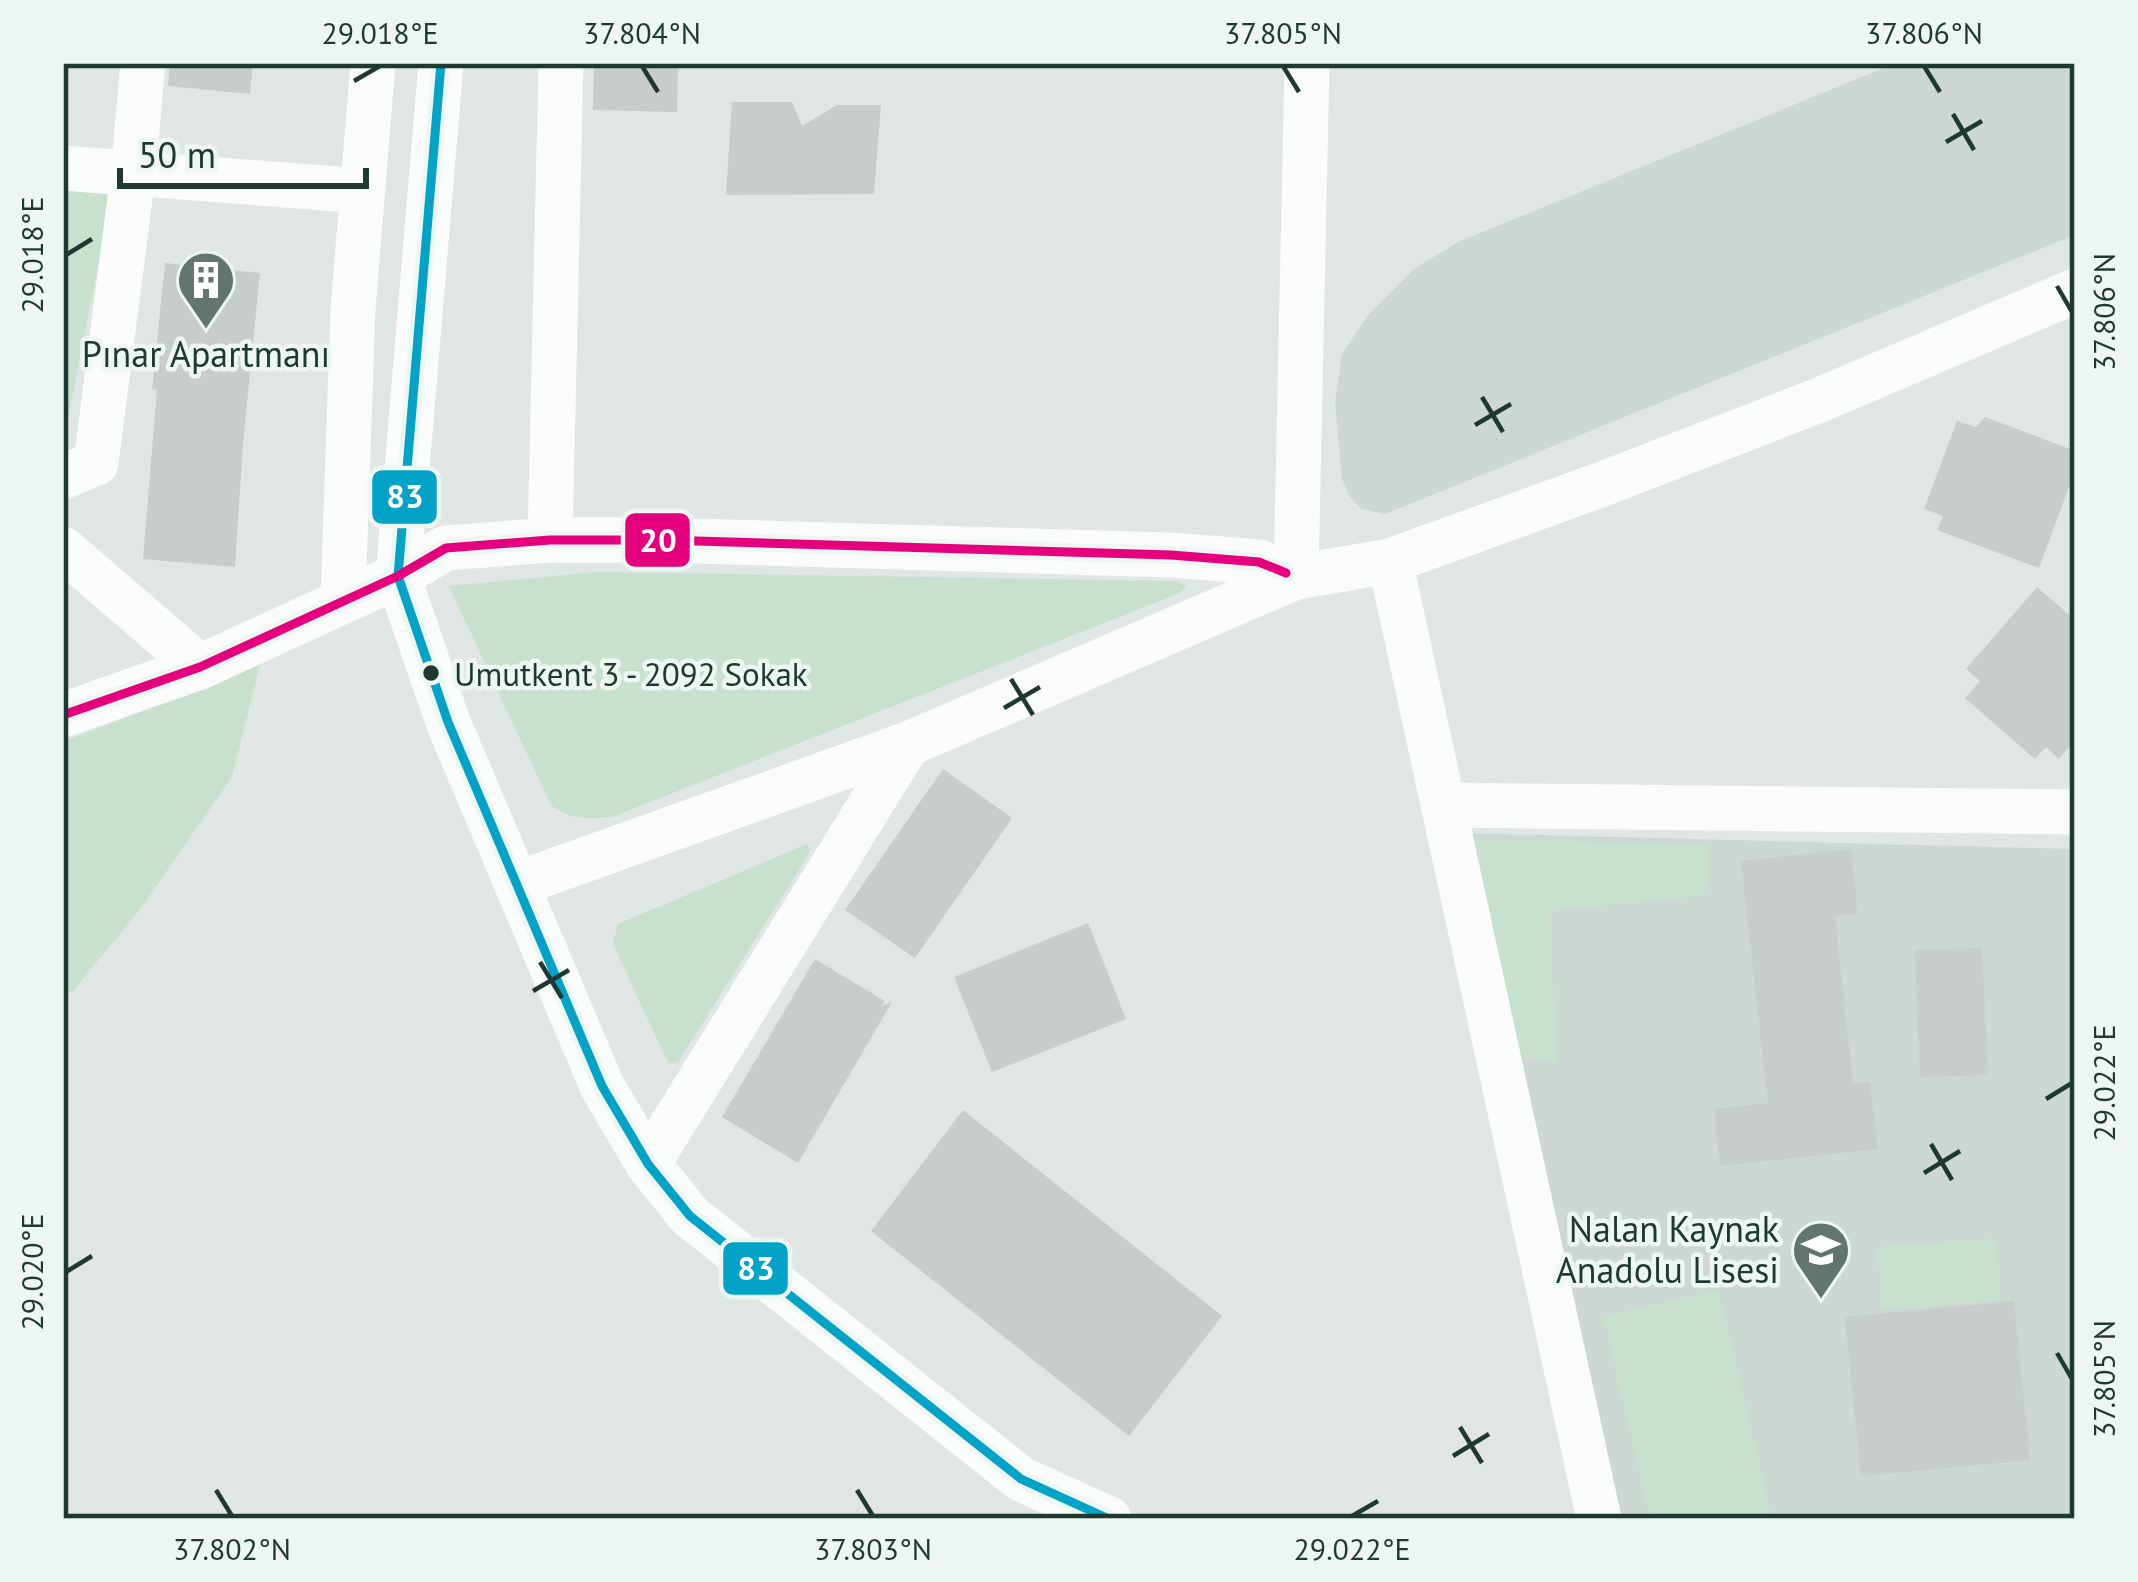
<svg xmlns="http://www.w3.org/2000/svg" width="2138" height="1582" font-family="'PT Sans',sans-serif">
<rect width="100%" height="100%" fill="#e0e6e3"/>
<!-- built -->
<g fill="#cdd8d3">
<polygon points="1896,63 2075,63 2075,235 1385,514 1361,509 1349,496 1342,479 1335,403 1342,354 1368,315 1414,269 1458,242"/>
<polygon points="1462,833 2075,849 2075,1519 1615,1519"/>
</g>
<!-- green -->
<g fill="#c8e0ce">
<polygon points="63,177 112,195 63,444"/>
<path d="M 597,572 L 1175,581 L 1187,586 L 1180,593 L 612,817 C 588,819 569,820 551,805 L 449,586 Z"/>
<polygon points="260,665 232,777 141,908 73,991 63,996 63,742"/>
<polygon points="1470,840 1709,844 1706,895 1550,911 1557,1063 1516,1056"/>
<polygon points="807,844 810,849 806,859 678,1062 668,1063 613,944 618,924"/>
<polygon points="1996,1238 2001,1300 1881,1310 1877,1247"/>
<polygon points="1719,1290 1771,1513 1744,1519 1650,1519 1603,1316"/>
</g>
<!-- building -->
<g fill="#c7cdca">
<polygon points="170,63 253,63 250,94 168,86"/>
<polygon points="594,63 678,63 677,112 593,110"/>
<polygon points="732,102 792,102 802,126 837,105 881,105 874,194 726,195"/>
<polygon points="165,263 260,273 243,444 235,567 143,559 157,390 152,389"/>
<polygon points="1985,417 2075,451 2075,471 2039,568 1937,530 1943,516 1924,509 1957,421 1976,427"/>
<polygon points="2037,587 2075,620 2075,741 2059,759 2046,747 2035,759 1965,698 1980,681 1966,669"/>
<polygon points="943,769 1012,818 915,958 845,910"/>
<polygon points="1851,849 1858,914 1835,916 1853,1084 1870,1082 1878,1149 1720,1166 1714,1109 1768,1103 1741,861"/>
<polygon points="1088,923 1126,1019 992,1072 954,977"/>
<polygon points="1982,948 1988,1075 1920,1077 1915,950"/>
<polygon points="815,959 885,1001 881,1006 892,1002 798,1163 722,1117"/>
<polygon points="963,1110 1222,1316 1129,1436 871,1231"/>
<polygon points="2014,1301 2030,1460 1861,1476 1845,1317"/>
</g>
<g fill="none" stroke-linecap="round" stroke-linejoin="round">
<!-- minor -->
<g stroke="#fafbfb" stroke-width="45">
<polyline points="441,63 398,576 448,722 602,1086 648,1164 690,1216 1021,1479 1109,1519"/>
<polyline points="63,168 363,191"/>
<polyline points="63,477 96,463 133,175 143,63"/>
<polyline points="550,540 561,63"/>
<polyline points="63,549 200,667"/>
<polyline points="1390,561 1599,1519"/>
<polyline points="1296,577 1307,63"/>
<polyline points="343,598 353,309 373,63"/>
<polyline points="63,715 200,667 398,576 446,548 550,540 662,540 1171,555 1259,562 1296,577"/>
<polyline points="1445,805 2075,812"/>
<polyline points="517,884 908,744 1296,577 1390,561 1600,485 1822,399 2075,291"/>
<polyline points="648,1164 908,744"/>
</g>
<defs>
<polyline id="bus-1" points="441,63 398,576 448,722 602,1086 648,1164 690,1216 1021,1479 1109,1519"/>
<polyline id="bus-2" points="63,715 200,667 398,576 446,548 550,540 662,540 1171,555 1259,562 1286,573"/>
</defs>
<!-- bus-1 casing -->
<use href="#bus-1" stroke="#edf6f1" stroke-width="18"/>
<!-- bus-2 casing -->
<use href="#bus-2" stroke="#edf6f1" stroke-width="18"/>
<!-- bus-1 -->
<use href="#bus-1" stroke="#02a3c6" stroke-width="9"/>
<!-- bus-2 -->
<use href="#bus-2" stroke="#e5007d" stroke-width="9"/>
</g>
<!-- ticks -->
<path fill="none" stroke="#1e3931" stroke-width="4.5" d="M 642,66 L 658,92M 1283,66 L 1299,92M 1924,66 L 1940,92M 354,81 L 380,66M 1953,114 L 1974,150M 1946,142 L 1982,121M 66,255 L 92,239M 2057,286 L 2072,312M 1482,397 L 1503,432M 1475,425 L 1511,404M 1011,679 L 1033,715M 1004,708 L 1040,687M 540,962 L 562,998M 533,991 L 569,970M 2046,1099 L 2072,1083M 1931,1144 L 1952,1180M 1924,1173 L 1960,1151M 66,1272 L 92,1256M 2057,1353 L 2072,1379M 1460,1427 L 1482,1463M 1453,1456 L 1489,1434M 216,1490 L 232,1516M 857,1490 L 873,1516M 1352,1516 L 1378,1501"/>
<!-- icons -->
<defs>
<symbol id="building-pin" viewBox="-11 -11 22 30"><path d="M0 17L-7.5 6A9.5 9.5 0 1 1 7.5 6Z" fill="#62766f" stroke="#edf6f1"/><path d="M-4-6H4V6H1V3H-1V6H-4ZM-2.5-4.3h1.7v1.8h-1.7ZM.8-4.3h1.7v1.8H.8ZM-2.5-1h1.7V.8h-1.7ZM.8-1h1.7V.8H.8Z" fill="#fff"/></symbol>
<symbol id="school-pin" viewBox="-11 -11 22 30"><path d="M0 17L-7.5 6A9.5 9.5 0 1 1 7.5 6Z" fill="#62766f" stroke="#edf6f1"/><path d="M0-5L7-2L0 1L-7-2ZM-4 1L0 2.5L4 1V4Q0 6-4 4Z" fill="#fff"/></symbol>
</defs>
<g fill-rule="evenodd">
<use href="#building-pin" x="173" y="247" width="66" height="90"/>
<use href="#school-pin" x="1788" y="1217" width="66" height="90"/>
</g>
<!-- markers -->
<circle fill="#1e3931" stroke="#edf6f1" stroke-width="4.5" cx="431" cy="673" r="10"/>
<g text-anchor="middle" stroke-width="9" stroke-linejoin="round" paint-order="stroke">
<!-- bus labels -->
<g font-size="33" fill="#1e3931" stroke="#edf6f1" text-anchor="start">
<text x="454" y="686">Umutkent 3 - 2092 Sokak</text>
</g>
<!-- poi labels -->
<g font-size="36" fill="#1e3931" stroke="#edf6f1">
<text x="206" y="367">Pınar Apartmanı</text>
<text x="1779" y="1242" text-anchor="end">Nalan Kaynak<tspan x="1779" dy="41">Anadolu Lisesi</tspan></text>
</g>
</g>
<g stroke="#edf6f1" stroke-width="4.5">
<rect x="370" y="468" width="69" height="58" rx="12" fill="#02a3c6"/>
<rect x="623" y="511" width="69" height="58" rx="12" fill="#e5007d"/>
<rect x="721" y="1240" width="69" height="57" rx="12" fill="#02a3c6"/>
</g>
<g font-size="33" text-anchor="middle" font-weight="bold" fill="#fff">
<text x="405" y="508">83</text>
<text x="658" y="552">20</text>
<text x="756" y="1280">83</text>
</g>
<!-- border -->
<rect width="2138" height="1582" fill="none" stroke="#edf6f1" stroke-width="132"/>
<!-- scale -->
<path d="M120 168v18h246v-18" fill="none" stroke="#1e3931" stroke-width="6"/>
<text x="138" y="168" font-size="36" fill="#1e3931" stroke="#edf6f1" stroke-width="9" paint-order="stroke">50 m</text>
<rect x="66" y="66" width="2006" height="1450" fill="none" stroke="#1e3931" stroke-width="4.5"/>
<g font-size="30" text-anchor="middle" fill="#1e3931">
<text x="380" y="44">29.018°E</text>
<text x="642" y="44">37.804°N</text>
<text x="1283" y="44">37.805°N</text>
<text x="1924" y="44">37.806°N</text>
<text transform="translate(33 255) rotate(-90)" y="10">29.018°E</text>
<text transform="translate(2105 312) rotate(-90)" y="10">37.806°N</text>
<text transform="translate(2105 1083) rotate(-90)" y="10">29.022°E</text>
<text transform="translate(33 1272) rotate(-90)" y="10">29.020°E</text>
<text transform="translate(2105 1379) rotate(-90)" y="10">37.805°N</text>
<text x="232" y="1560">37.802°N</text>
<text x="873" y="1560">37.803°N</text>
<text x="1352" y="1560">29.022°E</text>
</g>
</svg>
